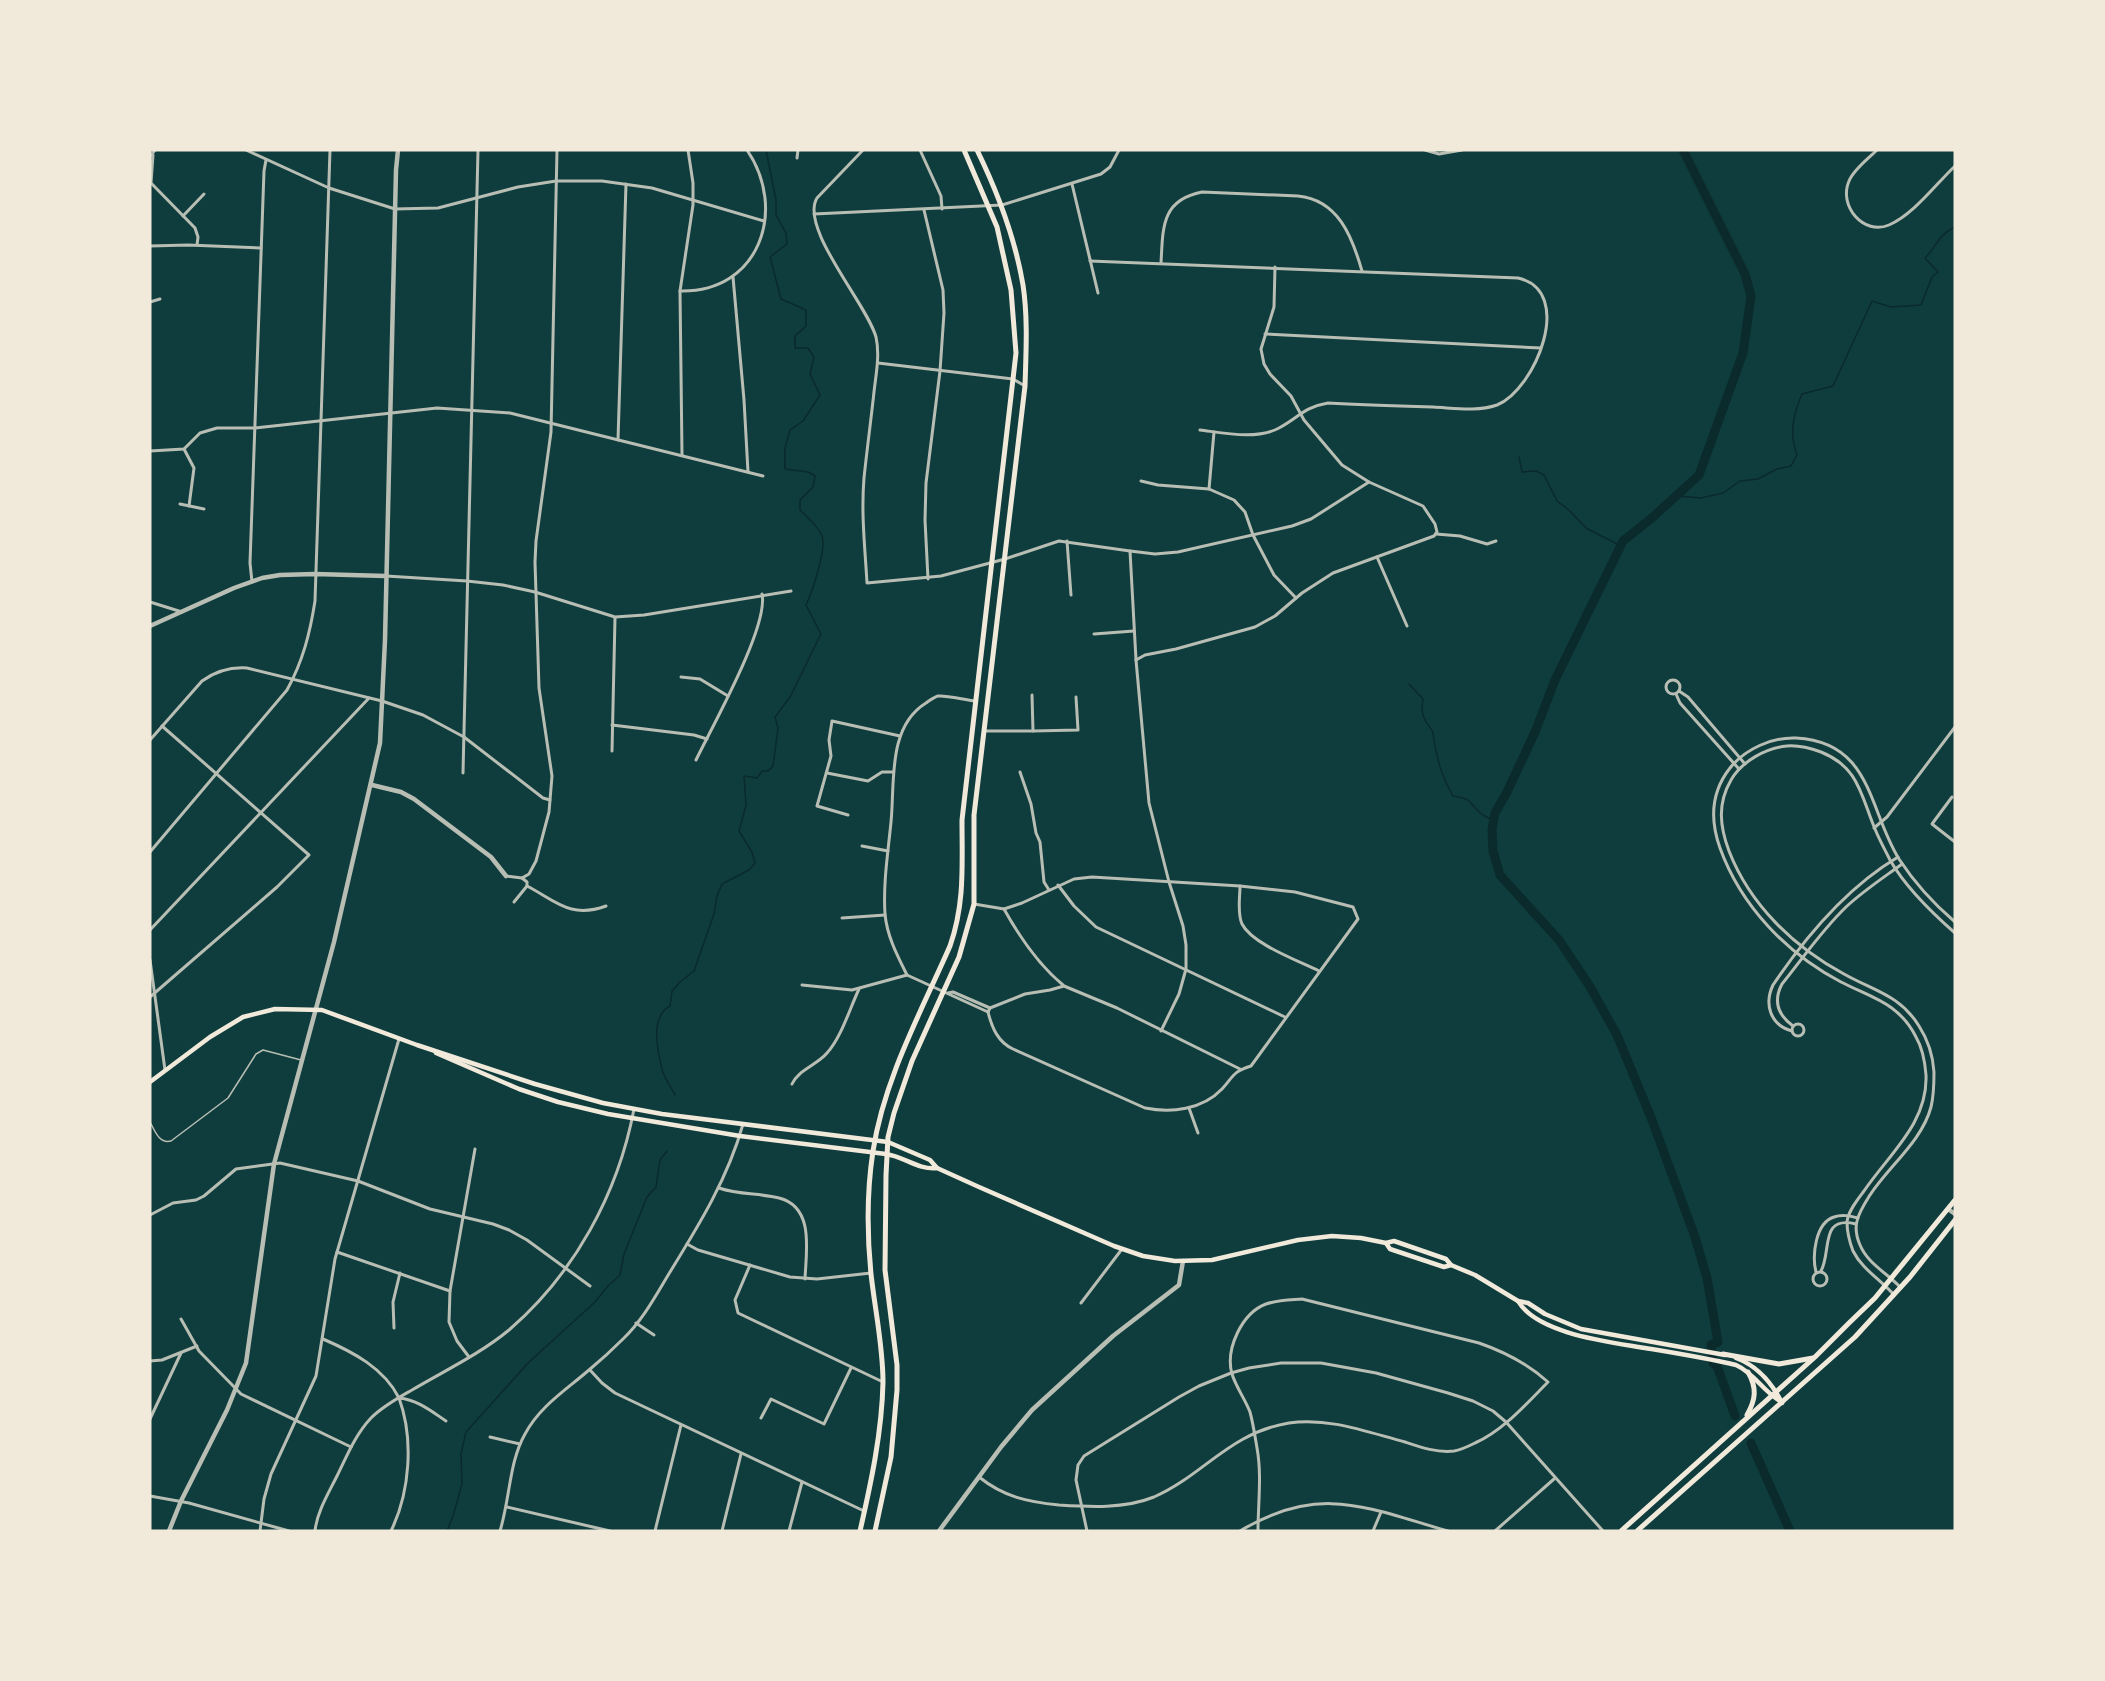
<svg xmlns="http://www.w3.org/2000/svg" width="2105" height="1681" font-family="'IBM Plex Sans',sans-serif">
<rect width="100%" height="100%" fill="#0f3d3e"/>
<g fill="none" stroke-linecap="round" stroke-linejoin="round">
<!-- stream -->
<g stroke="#0a2a2b" stroke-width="1.5">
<polyline points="1519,457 1522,472 1536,471 1544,475 1557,501 1569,510 1586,528 1621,546"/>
<path d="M 1677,496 L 1701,498 L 1723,493 L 1740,481 L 1758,479 L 1777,469 L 1791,466 L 1797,455 C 1789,433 1793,415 1802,394 L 1833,386 L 1872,301 L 1891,307 L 1921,305 L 1932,277 L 1938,272 L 1925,258 C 1938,245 1938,235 1955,227"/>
<path d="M 1409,684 L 1423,699 C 1422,707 1421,714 1426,722 C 1428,726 1433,729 1433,734 C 1437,758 1440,773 1453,796 C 1472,799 1468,801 1479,812 C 1483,816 1489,818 1493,820"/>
<path d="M 675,1095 C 671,1087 664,1078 662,1069 C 657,1050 650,1016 670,1006 L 672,991 L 680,982 L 694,971 L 714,914 L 717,896 L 722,884 L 749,870 L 755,863 L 752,852 L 739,831 L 746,805 L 744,776 L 757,778 L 762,771 L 768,771 L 773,766 L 778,728 L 775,717 L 790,697 L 821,634 L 806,605 C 812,592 827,549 822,536 C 819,527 807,517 800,510 L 800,500 L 813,487 L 815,476 L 808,472 L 785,469 L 785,448 L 790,430 L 803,421 L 820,395 L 810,374 L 814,357 L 808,348 L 795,348 L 795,336 L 806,326 L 806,310 L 781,299 L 770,257 L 787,244 L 786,233 L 776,215 L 776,200 L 766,150"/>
<polyline points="447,1531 453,1516 462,1484 461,1454 466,1432 528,1363 595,1302 608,1286 620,1275 624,1254 647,1197 656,1187 660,1160 667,1151"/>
</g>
<!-- river -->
<g stroke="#0a2a2b" stroke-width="9">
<polyline points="1683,150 1745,274 1751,296 1743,353 1699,475 1653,517 1623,541 1555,680 1535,732 1507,792 1495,813 1492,829 1493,851 1500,875 1559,940 1589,985 1617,1035 1652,1120 1695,1237 1707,1278 1718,1342 1711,1345 1713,1363 1717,1366 1735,1416"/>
<polyline points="1751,1443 1790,1531"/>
</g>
<!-- service -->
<path stroke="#b8beb3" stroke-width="1.5" d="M 150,1122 C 155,1131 159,1144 171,1141 L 228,1098 L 256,1054 L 263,1050 L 301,1060"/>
<!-- minor -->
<g stroke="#b8beb3" stroke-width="3">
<polyline points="246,150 329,188 395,209 438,208 518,187 556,181 602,181 652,188 764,221"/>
<path d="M 863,150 L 817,198 C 799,228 867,304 876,337 C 880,355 876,374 874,392 C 871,420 867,449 864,478 C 861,513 865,548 867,583 L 941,576 L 1005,559 L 1059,541 L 1130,551 L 1155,554 L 1178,552 L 1292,526 L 1311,519 L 1369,482"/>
<polyline points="920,150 941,196 942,209"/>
<polyline points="1425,150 1439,154 1462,150"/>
<path d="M 1877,150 C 1868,159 1854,169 1849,181 C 1838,206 1864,236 1889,225 C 1913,215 1936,184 1955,166"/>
<polyline points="153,155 151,183 195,228 198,237 197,245"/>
<polyline points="150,157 155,150"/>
<polyline points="797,158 798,150"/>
<polyline points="1072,184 1098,293"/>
<polyline points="924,210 943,290 944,313 940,371 926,483 925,520 928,579"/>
<polyline points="814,214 1002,205 1101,174 1110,167 1119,150"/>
<polyline points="183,216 204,194"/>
<polyline points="150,246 188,245 261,248"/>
<path d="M 1090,261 L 1518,278 C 1576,291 1535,390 1497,405 C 1477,412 1454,408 1433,407 C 1398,406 1363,405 1328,403 C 1304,407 1298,418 1279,428 C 1257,440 1224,433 1200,430"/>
<path d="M 1161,263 C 1163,228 1161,200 1202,192 L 1298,196 C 1338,200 1352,236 1362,271"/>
<polyline points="733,277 744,400 748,472"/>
<path d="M 680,291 C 759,293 788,210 747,150"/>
<polyline points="150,302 160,299"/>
<polyline points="1265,334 1541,348"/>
<polyline points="878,363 1013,379 1025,386"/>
<polyline points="618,440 626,184"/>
<polyline points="184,449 194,468 189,506"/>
<polyline points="150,451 184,449 200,433 217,428 255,428 437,408 510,413 763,476"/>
<polyline points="682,455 680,291 693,205 693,183 688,150"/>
<polyline points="1141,481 1158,485 1209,489 1234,500 1245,512 1253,535 1274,575 1296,598"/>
<polyline points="1209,489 1214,432"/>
<polyline points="180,504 204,509"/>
<polyline points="1436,534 1460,536 1487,544 1496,541"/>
<polyline points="1067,541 1071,595"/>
<polyline points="1130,551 1136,660 1149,803 1169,882 1183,926 1186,945 1186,969 1179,994 1161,1031"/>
<polyline points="1377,557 1407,626"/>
<polyline points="386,576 467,581 503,585 535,592 615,617 644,615 791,591"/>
<polyline points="252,582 250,563 264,171 266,160"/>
<polyline points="150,602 182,612"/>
<polyline points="1094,634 1134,631"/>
<polyline points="1136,660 1145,655 1176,649 1255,627 1275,616 1302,593 1333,573 1434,536 1437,532 1435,524 1423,506 1369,482 1342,465 1304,420 1291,396 1270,374 1264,364 1261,349 1274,307 1275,267"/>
<polyline points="681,677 700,679 728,696"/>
<circle cx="1673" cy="687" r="7"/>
<polyline points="1679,691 1688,697 1745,764"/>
<polyline points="1676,694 1680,703 1739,769"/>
<polyline points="612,725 694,735 707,739"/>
<polyline points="984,731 1033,731 1032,695"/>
<polyline points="1033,731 1078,730 1076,697"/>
<path d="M 150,740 L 202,681 C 216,671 231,667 247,668 L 382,701 L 423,715 L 464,737 L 543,798 L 550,800"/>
<polyline points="612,751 615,618"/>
<path d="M 696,760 C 712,727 769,626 762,594"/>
<polyline points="1020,772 1031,804 1036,833 1040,842 1044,882 1049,890"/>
<polyline points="463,773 478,150"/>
<polyline points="827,773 868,781 882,772 893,772"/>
<polyline points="1952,797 1932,824 1955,842"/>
<polyline points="848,815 817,806 831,756 829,740 832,721 900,736"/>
<polyline points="1874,828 1887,817 1955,727"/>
<polyline points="862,846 888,851"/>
<path d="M 150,852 L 287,690 C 303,661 310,633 315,601 L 330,150"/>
<path d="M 506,876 L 522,878 L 527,882 L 527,886 C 556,901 570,919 606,906"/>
<polyline points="522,878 529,874 536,861 549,812 552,776 539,688 535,562 536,541 551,432 557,150"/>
<polyline points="1058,885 1074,906 1096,927 1285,1017"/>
<path d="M 1240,886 C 1240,897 1237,913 1242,924 C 1252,944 1299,961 1319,971"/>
<polyline points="514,902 527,886"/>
<path d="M 974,904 L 1004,909 L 1022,903 L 1074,879 L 1092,877 L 1240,886 L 1295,892 L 1353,907 L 1358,919 L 1251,1066 C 1232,1072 1234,1076 1222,1089 C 1202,1110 1171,1113 1145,1108 L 1013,1049 C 998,1042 992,1028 988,1012"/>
<path d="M 1004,909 C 1019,936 1039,965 1063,985"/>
<polyline points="842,918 885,915"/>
<polyline points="150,930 369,698"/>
<polyline points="150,960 165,1070"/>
<path d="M 907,975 C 897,955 887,936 885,914 C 883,883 888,853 891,822 C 895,783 887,727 926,703 C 929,701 934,697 938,696 C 946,695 965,700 975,701"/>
<polyline points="802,985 852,990 907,975 988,1012"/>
<polyline points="948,993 953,992 990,1008"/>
<polyline points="150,997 277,887 309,855 162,726"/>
<polyline points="988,1012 990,1008 1025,994 1050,990 1064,986 1117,1008 1240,1069"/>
<circle cx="1798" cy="1030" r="6"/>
<path d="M 1793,1026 C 1778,1015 1773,1001 1782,984 C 1803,958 1822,930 1846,907 C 1863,891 1883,878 1902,864"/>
<path d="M 1792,1031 C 1770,1025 1764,1004 1773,985 C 1806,936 1846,888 1898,857"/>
<path d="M 792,1084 C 798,1070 817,1065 827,1053 C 841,1038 850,1008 859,989"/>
<polyline points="1189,1108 1198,1133"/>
<path d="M 719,1188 C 739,1195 759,1193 779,1198 C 815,1207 806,1252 805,1279"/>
<polyline points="150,1215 173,1203 196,1200 204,1196 236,1169 280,1163 358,1181 430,1209 493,1224 509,1230 527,1240 590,1286"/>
<polyline points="687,1244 698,1250 790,1277 817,1279 871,1273"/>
<polyline points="337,1252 450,1291"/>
<polyline points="750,1265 735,1300 738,1313 883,1382"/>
<path d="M 1821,1271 C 1832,1251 1819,1215 1856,1224"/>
<circle cx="1820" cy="1279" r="7"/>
<path d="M 1816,1272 C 1812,1256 1815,1223 1834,1217 C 1842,1214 1850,1216 1858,1218"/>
<path d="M 1900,1287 C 1887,1273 1868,1264 1860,1245 C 1857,1238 1855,1229 1857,1221 C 1859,1212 1865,1203 1870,1195 C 1889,1166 1922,1141 1931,1107 C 1934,1095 1934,1084 1934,1072 C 1933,1056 1928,1040 1919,1026 C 1900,995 1874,991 1844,974 C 1794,947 1750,905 1729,851 C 1720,827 1717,804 1731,780 C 1742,761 1766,748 1787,746 C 1799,745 1810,748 1821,752 C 1859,767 1861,796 1875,829 C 1879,839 1885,850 1890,860 C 1906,888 1931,912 1955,933"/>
<path d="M 1894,1295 C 1881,1280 1862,1269 1853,1251 C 1850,1243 1847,1231 1847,1222 C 1848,1211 1858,1199 1864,1191 C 1889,1154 1928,1123 1926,1075 C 1925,1062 1923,1049 1916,1037 C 1899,1003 1872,998 1841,982 C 1787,954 1741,906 1720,848 C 1710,820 1711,792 1730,768 C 1745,749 1772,737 1796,738 C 1872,742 1868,809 1899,859 C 1914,882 1934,904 1955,922"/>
<polyline points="1081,1303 1122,1249"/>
<polyline points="181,1319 199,1351 241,1394 351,1447"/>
<polyline points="636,1323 654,1335"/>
<polyline points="394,1328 393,1302 400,1273"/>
<path d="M 323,1339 C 353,1352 384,1368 399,1398 C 418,1400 431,1411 446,1421"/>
<polyline points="469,1357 457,1341 449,1322 450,1291 475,1149"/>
<polyline points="150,1361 162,1360 197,1346"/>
<polyline points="590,1370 602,1383 615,1393 864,1511"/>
<polyline points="761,1418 771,1399 824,1424 851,1368"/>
<polyline points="150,1419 181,1353"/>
<polyline points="490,1437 520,1444"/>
<path d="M 979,1477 C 1004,1497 1028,1502 1059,1505 C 1090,1507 1124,1509 1154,1497 C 1204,1475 1229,1433 1289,1423 C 1328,1417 1367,1432 1405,1442 C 1420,1447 1437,1453 1454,1451 C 1461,1450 1469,1446 1475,1443 C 1503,1431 1527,1403 1548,1382 C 1528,1364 1505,1352 1479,1343 L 1302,1299 C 1290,1300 1278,1300 1266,1304 C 1242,1313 1225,1349 1232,1374 C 1236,1387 1245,1399 1250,1412 C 1253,1423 1255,1436 1257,1448 C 1262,1475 1258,1504 1258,1531"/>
<polyline points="150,1496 189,1503 289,1531"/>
<polyline points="507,1507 610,1531"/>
<polyline points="260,1531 264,1499 271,1474 316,1376 335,1259 399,1039"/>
<path d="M 315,1531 C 317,1512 328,1494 337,1476 C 347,1456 355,1435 371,1418 C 383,1406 398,1398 412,1390 C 444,1371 480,1354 509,1330 C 574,1274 618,1194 634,1109"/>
<path d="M 391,1531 C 410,1492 414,1439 399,1398"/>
<path d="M 500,1531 C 510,1499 509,1462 525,1434 C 540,1406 566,1390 589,1370 C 601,1360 612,1350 623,1339 C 643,1320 656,1295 670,1272 C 699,1225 728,1178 743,1124"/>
<polyline points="655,1531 681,1425"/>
<polyline points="722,1531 741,1454"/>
<polyline points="789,1531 802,1482"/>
<polyline points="1087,1531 1076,1480 1078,1465 1084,1456 1179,1397 1199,1386 1231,1373 1249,1368 1281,1363 1321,1363 1376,1373 1448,1393 1473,1401 1493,1411 1506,1422 1603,1531"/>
<path d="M 1240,1531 C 1320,1483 1367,1508 1448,1531"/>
<polyline points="1373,1531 1381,1512"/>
<polyline points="1495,1531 1554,1479"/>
</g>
<!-- tertiary -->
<g stroke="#b8beb3" stroke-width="4.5">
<polyline points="150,626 234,588 262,578 280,575 315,574 386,576"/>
<polyline points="372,785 401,792 414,799 491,857 506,876"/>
<polyline points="1948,1209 1955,1214"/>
<polyline points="169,1531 181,1501 227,1410 246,1363 274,1164 334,942 380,743 385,640 396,170 398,150"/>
<polyline points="939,1531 1001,1447 1032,1410 1113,1336 1179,1285 1183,1261"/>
</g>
<!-- secondary -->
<g stroke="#f1e9da" stroke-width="4.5">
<path d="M 436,1053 L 519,1089 L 558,1102 L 608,1114 L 740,1136 L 886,1154 C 905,1157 918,1170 937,1168"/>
<polyline points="150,1082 210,1037 243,1017 275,1009 322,1010 417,1045 535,1084 603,1103 662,1114 888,1142 930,1160 937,1168 979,1187 1114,1246 1143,1256 1175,1261 1212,1260 1298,1240 1332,1236 1361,1238 1386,1243 1394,1241 1446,1259 1451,1265 1475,1275 1518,1301 1528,1303 1545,1314 1581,1329 1725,1355"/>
<polyline points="1386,1243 1390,1249 1444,1267 1451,1265"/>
<path d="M 1518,1301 C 1537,1334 1610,1342 1645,1348 C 1675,1353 1706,1358 1736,1365 C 1754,1373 1763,1391 1780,1401"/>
<path d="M 1736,1358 C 1758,1366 1772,1383 1782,1403"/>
</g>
<!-- primary -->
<g stroke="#f1e9da" stroke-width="5">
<polyline points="1723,1354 1779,1364 1813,1358"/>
<path d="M 1747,1415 C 1756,1399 1757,1388 1748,1372"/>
<path d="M 860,1531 C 871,1483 882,1432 883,1382 C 883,1346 875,1310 871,1274 C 867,1234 867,1190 873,1151 C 884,1079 921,1012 950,946 C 965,903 962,865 962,820 L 1016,353 L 1011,290 L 997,227 L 964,150"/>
<path d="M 875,1531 L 891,1457 L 897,1390 L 897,1365 L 885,1270 L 886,1175 L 888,1137 L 894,1113 L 912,1061 L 959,957 L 974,904 L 974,815 L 1025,386 C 1026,353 1028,318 1023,285 C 1015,238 998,193 977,150"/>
<polyline points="1621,1531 1815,1357 1849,1323 1875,1298 1955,1200"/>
<polyline points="1637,1531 1855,1337 1910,1277 1955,1220"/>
</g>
</g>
<!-- border -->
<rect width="2105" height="1681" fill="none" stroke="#f1e9da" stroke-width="303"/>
</svg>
